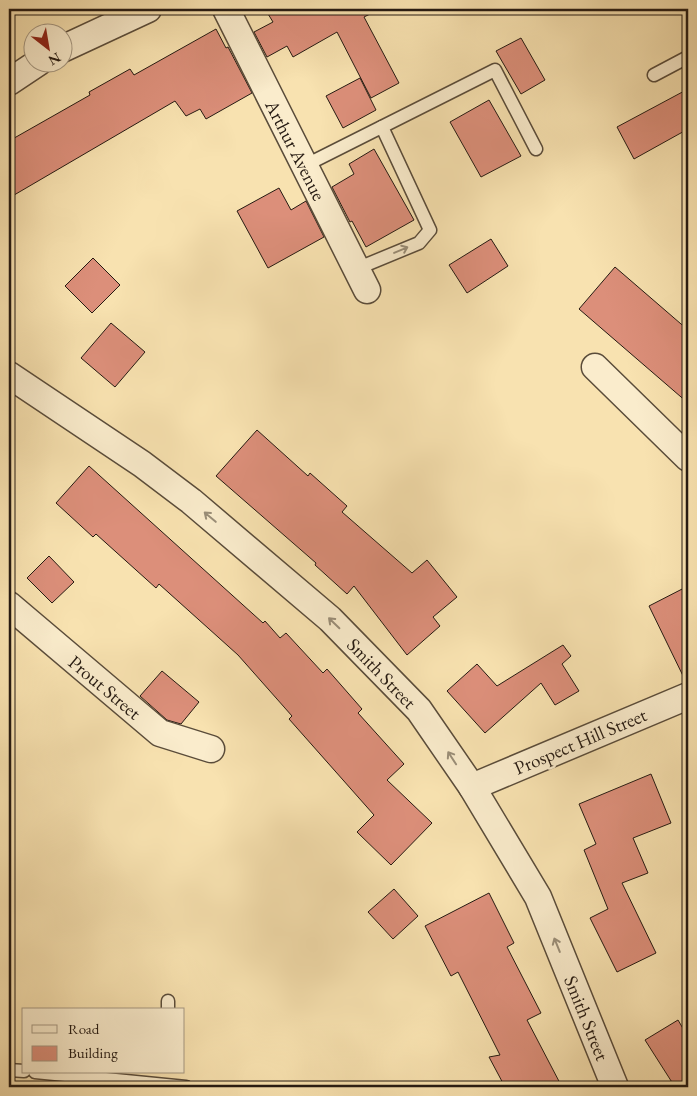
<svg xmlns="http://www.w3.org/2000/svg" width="697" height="1096" font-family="'EB Garamond',serif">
<rect width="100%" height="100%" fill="#f8e2b0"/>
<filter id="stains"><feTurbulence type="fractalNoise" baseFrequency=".004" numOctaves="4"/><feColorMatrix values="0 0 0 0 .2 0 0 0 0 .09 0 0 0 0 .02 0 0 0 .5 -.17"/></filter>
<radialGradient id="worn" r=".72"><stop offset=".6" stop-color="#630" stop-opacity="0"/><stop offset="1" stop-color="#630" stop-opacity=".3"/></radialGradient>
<!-- building -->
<g fill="#dc8f7a" stroke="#251a12">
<polygon points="265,9 380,9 364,17 399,83 371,98 337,32 293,57 287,46 267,57 254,32 273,22"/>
<polygon points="216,29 226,48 228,47 252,93 206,119 200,109 186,116 175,101 9,198 9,141 90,95 89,92 130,69 134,75"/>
<polygon points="521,38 545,80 521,94 496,51"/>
<polygon points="360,78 376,110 343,128 326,96"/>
<polygon points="688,89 688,129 634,159 617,127"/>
<polygon points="489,100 521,156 481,177 450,122"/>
<polygon points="374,149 414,220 366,247 352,221 350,222 332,187 354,174 349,164"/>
<polygon points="279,188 291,210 306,201 324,237 268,268 237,211"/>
<polygon points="491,239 508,266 467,293 449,265"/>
<polygon points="93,258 120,285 92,313 65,286"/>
<polygon points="615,267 688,330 688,403 579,309"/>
<polygon points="111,323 145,352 115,387 81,358"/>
<polygon points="257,430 308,476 310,473 347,506 342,512 412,573 427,560 457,597 433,617 440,626 407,655 354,586 347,594 315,565 316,563 216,476"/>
<polygon points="89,466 263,623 265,621 280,638 286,633 323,673 327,669 362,709 358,713 404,764 387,780 432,823 391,865 357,832 374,815 289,719 292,716 238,655 159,584 156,588 96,534 93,537 56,503"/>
<polygon points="49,556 74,582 52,603 27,578"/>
<polygon points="688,586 688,681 686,682 649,606"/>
<polygon points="563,645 571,656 562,664 579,691 555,705 541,683 485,733 447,691 477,664 497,686"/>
<polygon points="162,671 199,702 181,724 167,720 140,696"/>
<polygon points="651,774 671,823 633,838 648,873 622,883 656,953 617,972 590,918 608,909 584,850 596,844 579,804"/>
<polygon points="394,889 418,916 393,939 368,912"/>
<polygon points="489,893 514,943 507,947 541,1013 527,1020 562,1087 505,1087 489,1057 500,1055 458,972 451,976 425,926"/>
<polygon points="678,1020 688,1037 688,1087 675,1087 645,1040"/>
</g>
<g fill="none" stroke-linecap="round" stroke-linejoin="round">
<defs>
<g id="service">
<polyline points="654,75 688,57"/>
<polyline points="304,166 495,70 536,149"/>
<polyline points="356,269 419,243 430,230 382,127"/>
<polyline points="168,1010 168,1001"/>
<polyline points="9,1070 24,1071"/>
<polyline points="35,1072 186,1087"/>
</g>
<g id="minor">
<polyline points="226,9 367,290"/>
<polyline points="62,49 148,9"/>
<polyline points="9,82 39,62"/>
<polyline points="595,367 688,458"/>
<polyline points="9,375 142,464 191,501 330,619 419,710 472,787 538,897 615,1087"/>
<polyline points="9,605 160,733 211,749"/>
<polyline points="472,787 688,696"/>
</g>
</defs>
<!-- service casing -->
<use href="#service" stroke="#5a4c3a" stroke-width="15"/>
<!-- minor casing -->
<use href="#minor" stroke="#5a4c3a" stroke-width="29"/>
<!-- service -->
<use href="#service" stroke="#faeccc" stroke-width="12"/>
<!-- minor -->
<use href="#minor" stroke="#faeccc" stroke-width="26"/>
</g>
<!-- one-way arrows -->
<defs><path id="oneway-shaft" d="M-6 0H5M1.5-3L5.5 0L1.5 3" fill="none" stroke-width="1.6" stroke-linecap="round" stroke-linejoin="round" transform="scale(1.25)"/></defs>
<g stroke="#9a8e78">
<use href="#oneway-shaft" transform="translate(401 250) rotate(-23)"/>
<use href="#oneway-shaft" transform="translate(210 517) rotate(-140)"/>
<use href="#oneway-shaft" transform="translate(334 623) rotate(-136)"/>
<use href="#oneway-shaft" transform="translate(452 758) rotate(-123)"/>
<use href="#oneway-shaft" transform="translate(557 945) rotate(-112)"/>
</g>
<g text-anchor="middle" stroke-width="5" stroke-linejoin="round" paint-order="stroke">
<!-- street labels -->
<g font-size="19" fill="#251a12" stroke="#faeccc">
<text transform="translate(296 150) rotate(63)" y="7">Arthur Avenue</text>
<text transform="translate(382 673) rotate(46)" y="7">Smith Street</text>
<text transform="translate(105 687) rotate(40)" y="7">Prout Street</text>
<text transform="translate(580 741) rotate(-23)" y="7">Prospect Hill Street</text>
<text transform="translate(587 1018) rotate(68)" y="7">Smith Street</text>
</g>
</g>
<!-- margin -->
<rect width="697" height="1096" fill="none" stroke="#f8e2b0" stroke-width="30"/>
<rect x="10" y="10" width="677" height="1076" fill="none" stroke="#251a12" stroke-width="2.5"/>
<rect x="15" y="15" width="667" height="1066" fill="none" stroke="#251a12"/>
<!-- legend -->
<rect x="22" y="1008" width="162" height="65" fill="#faeccc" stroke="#a59882"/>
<rect x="32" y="1025" width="25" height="8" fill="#faeccc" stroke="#a59882"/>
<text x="68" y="1034" font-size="15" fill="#251a12">Road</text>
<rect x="32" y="1046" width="25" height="15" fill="#dc8f7a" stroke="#a59882"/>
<text x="68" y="1058" font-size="15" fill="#251a12">Building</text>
<!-- north arrow -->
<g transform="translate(48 48) rotate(149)"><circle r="24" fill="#faeccc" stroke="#a59882"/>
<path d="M0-4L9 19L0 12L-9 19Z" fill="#8f2418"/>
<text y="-8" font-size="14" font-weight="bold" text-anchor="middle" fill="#251a12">N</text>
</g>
<rect width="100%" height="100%" filter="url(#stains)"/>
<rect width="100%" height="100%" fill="url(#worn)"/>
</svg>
